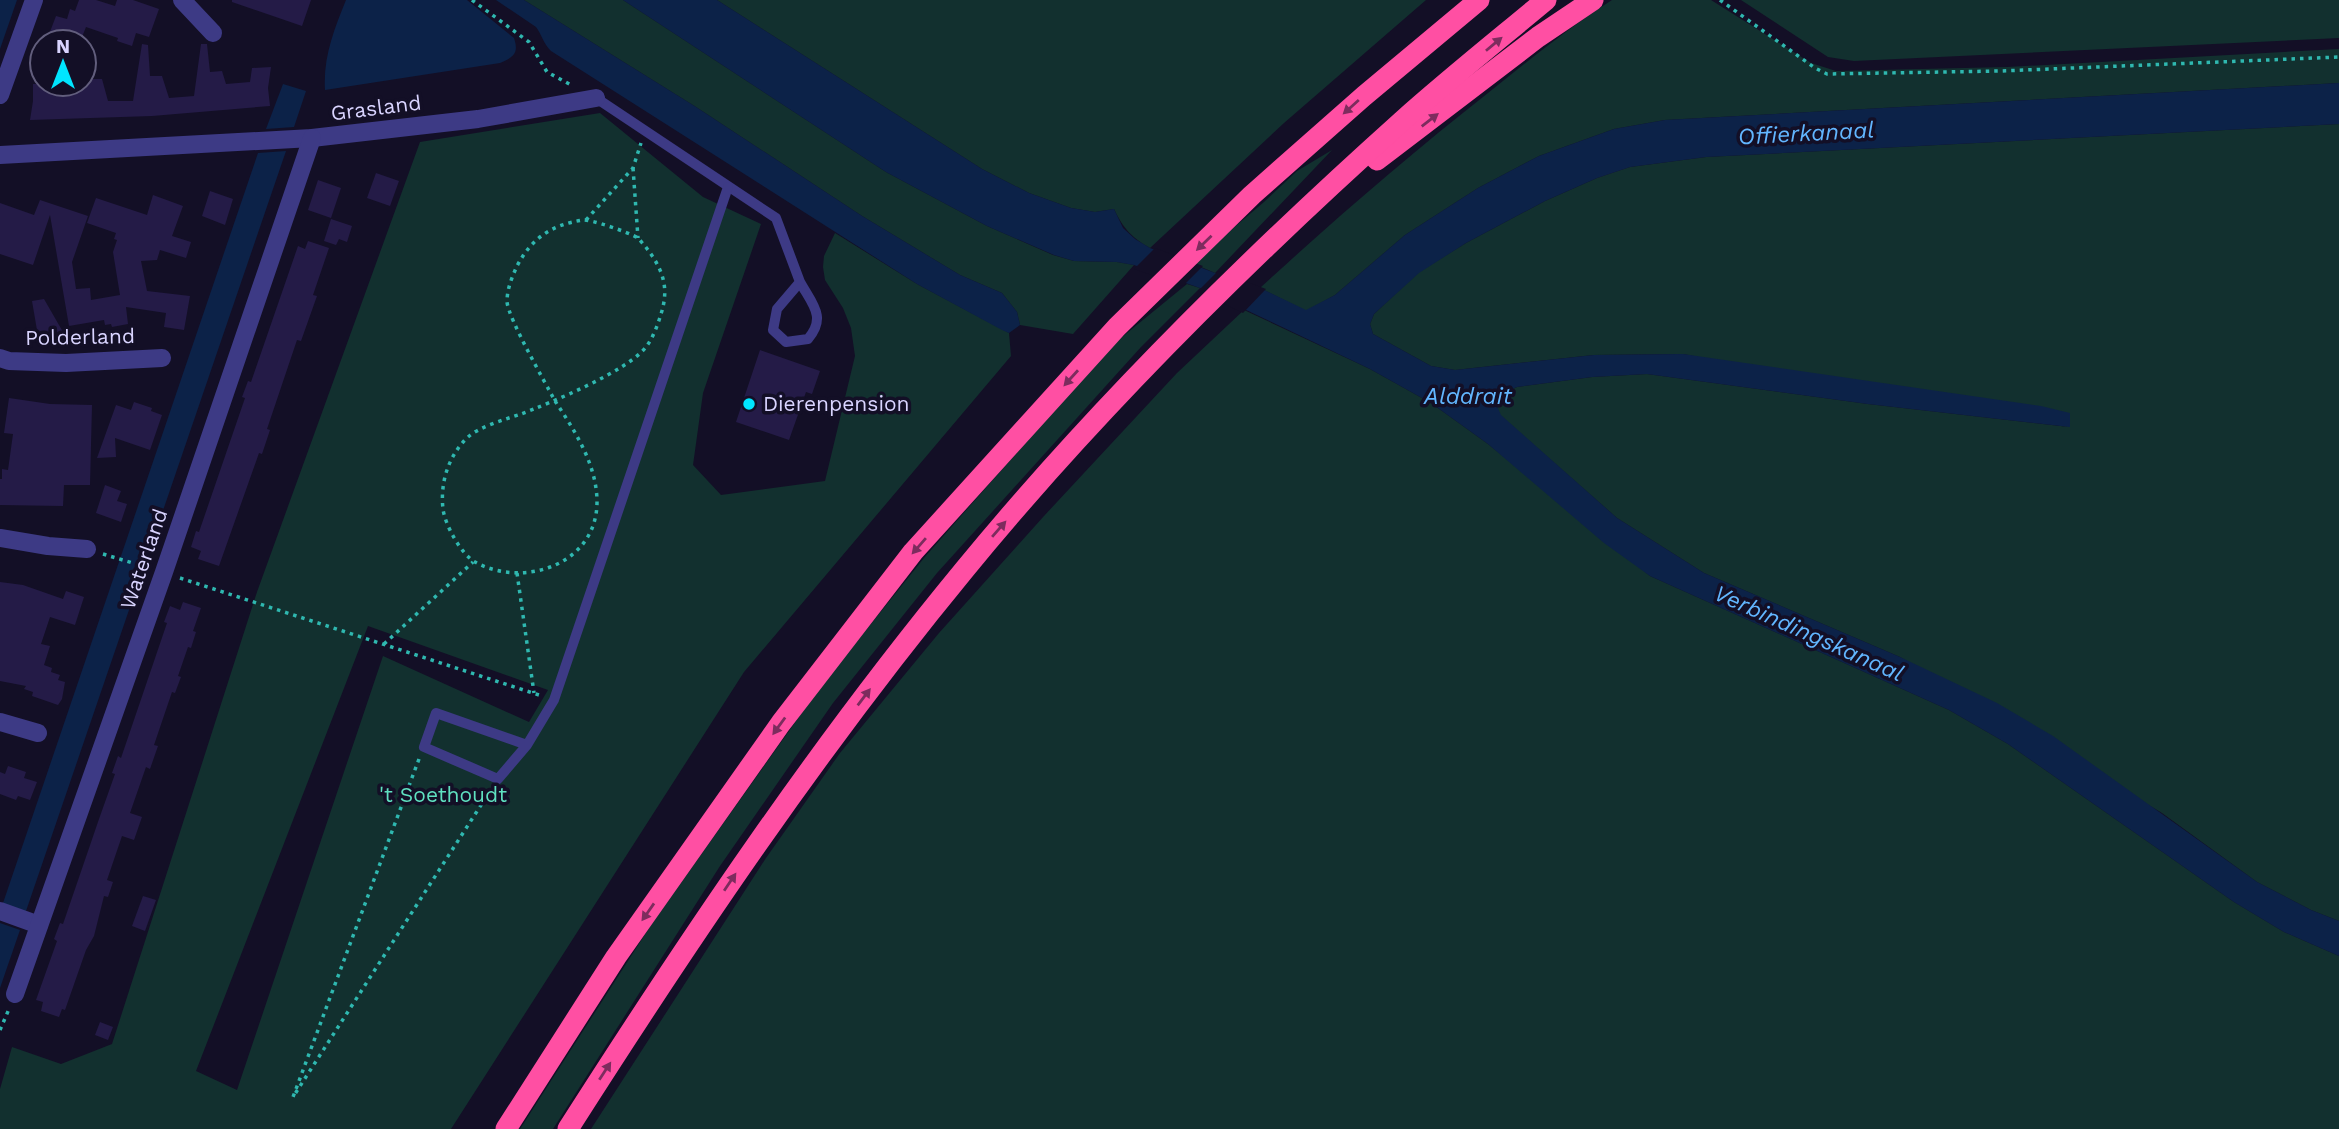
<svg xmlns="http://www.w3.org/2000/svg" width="2339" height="1129" font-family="'Work Sans',sans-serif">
<rect width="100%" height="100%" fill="#130f26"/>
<!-- green -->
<g fill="#12302f" fill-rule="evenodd">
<polygon points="524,0 623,0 886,172 987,226 1053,255 1074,261 1117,262 1134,265 1073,334 1020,325 1017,312 1002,293 960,275 862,216 696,107"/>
<path d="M 717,0 L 1426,0 L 1284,123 L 1150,248 C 1132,238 1123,228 1114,209 L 1095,212 L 1071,208 L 1029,193 L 982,169 Z"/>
<path d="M 1612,0 L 1711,0 L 1811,63 L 1836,71 L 2007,67 L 2339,49 L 2339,83 L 1665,120 L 1614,129 L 1539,156 L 1478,188 L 1405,235 L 1335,295 L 1306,311 L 1260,288 C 1334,220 1409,155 1488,93 C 1528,61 1568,28 1612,0 Z"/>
<polygon points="1741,0 2339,0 2339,38 1854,61 1828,57"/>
<path d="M 600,113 L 703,197 L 761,224 L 703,393 L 693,465 L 721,495 L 825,481 L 855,356 L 851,328 L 843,308 L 825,280 L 823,267 L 824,256 L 835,233 L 917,284 L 1009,333 L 1011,356 L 744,672 L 451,1129 L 0,1129 L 0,1089 L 12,1047 L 61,1064 L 112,1044 L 257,592 L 420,142 ZM 368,626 L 548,690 L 529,722 L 383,656 L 237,1090 L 196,1071 Z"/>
<polygon points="2339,124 2339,921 2311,910 2257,882 2162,813 1900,657 1704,573 1617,518 1500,415 1495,402 1497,395 1517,387 1592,377 1647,374 1868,404 2069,427 1683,354 1594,355 1455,370 1431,366 1373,334 1370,324 1374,314 1419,272 1466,243 1545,201 1597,178 1630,167 1706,157"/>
<polygon points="1332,150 1215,273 1192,263 1264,202 1297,171"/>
<polygon points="1187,284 1200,288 1141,347 937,573 833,703 720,866 553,1129 520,1129 651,925 821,686 924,558 1081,380 1116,342"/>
<polygon points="1244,310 1370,369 1431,403 1488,444 1650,576 1949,710 2008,744 2234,902 2284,932 2339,956 2339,1129 591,1129 766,858 840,753 939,633 1044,516 1177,373"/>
</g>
<!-- water -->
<g fill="#0c2248">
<polygon points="0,0 17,0 0,49"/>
<path d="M 346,0 L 467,0 L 514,38 C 519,53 514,57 500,63 L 325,90 C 323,57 334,30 346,0 Z"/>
<path d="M 496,0 L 524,0 L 696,107 L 862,216 L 960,275 L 1002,293 L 1017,312 L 1020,325 L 1009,333 L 1002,330 L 917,284 L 551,51 C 543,43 542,35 536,27 Z"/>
<polygon points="623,0 717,0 982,169 1029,193 1071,208 1095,212 1114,209 1123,228 1135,239 1150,248 1215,273 1260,288 1306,310 1335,295 1405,235 1478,188 1539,156 1614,129 1665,120 2339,83 2339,124 1706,157 1630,167 1597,178 1545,201 1466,243 1419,273 1374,314 1370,324 1373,334 1431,366 1455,370 1594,355 1683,354 2041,406 2070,413 2070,427 1868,404 1647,374 1592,377 1517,387 1498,395 1495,402 1501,415 1617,518 1704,573 1900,657 1997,703 2053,736 2257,882 2311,910 2339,921 2339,956 2284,932 2234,902 2008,744 1949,710 1650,576 1604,543 1488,444 1431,403 1370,369 1200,288 1134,265 1117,262 1074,261 1054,255 987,226 886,172"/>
<polygon points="283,84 306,91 294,127 266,129"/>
<polygon points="286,151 25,914 2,906 258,153"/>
<polygon points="0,923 20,930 0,988"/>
</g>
<!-- pier -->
<g fill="#130f26">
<polygon points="1155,248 1203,266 1183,286 1134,269"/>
<polygon points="1218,271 1266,289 1243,313 1198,291"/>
</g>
<!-- building -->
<g fill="#241b47">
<polygon points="79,0 96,0 115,6 117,0 133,0 159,9 149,37 136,33 132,46 117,41 118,38 86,27 80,42 63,42 48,37 56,16 67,19 70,9 75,11"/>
<polygon points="232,0 311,0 302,26 232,2"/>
<polygon points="142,44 148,45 150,76 162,76 169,98 194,96 201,44 207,44 210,72 222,71 226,84 250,82 252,68 271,67 268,88 270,106 152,116 30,120 33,101 33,84 48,84 50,93 75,92 76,84 84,84 84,79 102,79 108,101 133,101"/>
<polygon points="376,173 399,181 390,206 367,198"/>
<polygon points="318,180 341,188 331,218 308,210"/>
<polygon points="210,191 233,199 225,225 202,216"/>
<polygon points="153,195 183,206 172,236 191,242 186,258 160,250 157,260 141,261 147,291 190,296 184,330 164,327 166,313 126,307 128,324 112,327 111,324 105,325 104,320 69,326 50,215 33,265 0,254 0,203 34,215 40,200 88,216 72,262 76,289 90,288 91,300 120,295 113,252 117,240 114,239 116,233 87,223 96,198 147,215"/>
<polygon points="331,219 352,226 347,242 339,239 336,245 324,241"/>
<polygon points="308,241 329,248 313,295 317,296 301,341 297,340 267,429 270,430 262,454 259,453 219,566 198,559 201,551 191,547 196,531 199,532 245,398 242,397 248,381 251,382 298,246 305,249"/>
<polygon points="44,299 63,332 38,336 32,301"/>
<polygon points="760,350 820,371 812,394 806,392 789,440 736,422"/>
<polygon points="9,398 50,404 92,405 90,485 64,485 63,506 0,505 0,479 2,479 2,469 8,470 13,434 4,433"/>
<polygon points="134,402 152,408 151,411 162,415 150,450 115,438 116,457 97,458 116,405 131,410"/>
<polygon points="105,485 121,491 117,501 127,504 121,522 96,513"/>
<polygon points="0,582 23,585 63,599 66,591 84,597 75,625 50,617 41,644 50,646 44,665 52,668 51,672 60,675 58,680 65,682 62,699 58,705 32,696 33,692 24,689 26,686 0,681"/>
<polygon points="183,602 201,608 193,631 196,632 191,648 188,647 178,676 181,677 175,693 172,692 154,745 158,746 150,769 146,767 130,813 142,817 134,840 122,836 107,880 113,882 108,897 104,896 94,936 86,950 65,1010 62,1009 59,1017 41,1011 43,1002 36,1000 57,941 54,939 60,923 63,924 99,819 115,774 112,773 118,756 121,758 167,623 164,622 170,606 180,610"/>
<polygon points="8,766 26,772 24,778 37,782 30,800 18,796 16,800 0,794 0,772 5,774"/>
<polygon points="143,896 156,900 145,931 132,926"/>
<polygon points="100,1022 113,1027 108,1040 95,1035"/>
</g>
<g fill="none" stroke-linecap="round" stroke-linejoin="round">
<!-- path -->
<g stroke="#2fb8b0" stroke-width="3.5" stroke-dasharray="3.5 5" stroke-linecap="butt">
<polyline points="472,0 529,42 547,72 573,86"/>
<polyline points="1720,0 1815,68 1827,74 2001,71 2339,57"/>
<polyline points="633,168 638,238"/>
<polyline points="586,220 633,168 641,143"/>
<path d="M 555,401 C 575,431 597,465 597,502 C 597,564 524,589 475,562 C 461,554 445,525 443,509 C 440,483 448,456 468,437 C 479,427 506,419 521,414 C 550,403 628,371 646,347 C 653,338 658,324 661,314 C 670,286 662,268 645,246 C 644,246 639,238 638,238 C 631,233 590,219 583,220 C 551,225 532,238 517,266 C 512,277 507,289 507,302 C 509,320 545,382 555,401"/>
<polyline points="103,554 149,568"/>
<polyline points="517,573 534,693"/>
<polyline points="180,578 542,696"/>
<polyline points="384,644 473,562"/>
<polyline points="419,759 293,1097 492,788"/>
<polyline points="0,1030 9,1009"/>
</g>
<!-- lane -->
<g stroke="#3d3a85" stroke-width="10">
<path d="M 596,98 L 776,218 L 800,282 L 777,309 L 773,330 L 786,342 L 808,339 C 827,317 812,304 800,282"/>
<polyline points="527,745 498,779 424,747 436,713 527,745 554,700 728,187"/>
</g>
<!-- street -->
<g stroke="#3d3a85" stroke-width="18">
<polyline points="182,0 213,33"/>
<polyline points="0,95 34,0"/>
<polyline points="0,155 312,138 478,119 596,98"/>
<polyline points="0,358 9,361 66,363 162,358"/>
<polyline points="0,538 48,546 87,549"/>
<polyline points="0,722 38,733"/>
<polyline points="0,911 39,925"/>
<polyline points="15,994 164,572 312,138"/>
</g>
<!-- highway -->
<g stroke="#ff4fa3" stroke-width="21">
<polyline points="1377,160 1538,37 1593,0"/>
<polyline points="506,1129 616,957 781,723 913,552 1117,327 1252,195 1364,96 1479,0"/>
<path d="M 568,1129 C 691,936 819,746 965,569 C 1097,408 1247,260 1402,121 C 1449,79 1498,40 1546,0"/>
</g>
</g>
<!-- one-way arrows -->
<defs><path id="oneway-solid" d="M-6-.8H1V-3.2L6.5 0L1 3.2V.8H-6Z" transform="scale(1.75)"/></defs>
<g fill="#7d2c5e">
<use href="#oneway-solid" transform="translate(1494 44) rotate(-40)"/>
<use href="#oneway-solid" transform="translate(1351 107) rotate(138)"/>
<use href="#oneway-solid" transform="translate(1430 120) rotate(-38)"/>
<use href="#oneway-solid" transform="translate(1204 243) rotate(136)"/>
<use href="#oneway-solid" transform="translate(1071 378) rotate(132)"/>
<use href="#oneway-solid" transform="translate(999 529) rotate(-49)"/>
<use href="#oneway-solid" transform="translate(919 546) rotate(131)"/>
<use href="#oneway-solid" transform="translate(864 697) rotate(-53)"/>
<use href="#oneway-solid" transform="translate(779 726) rotate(126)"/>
<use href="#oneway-solid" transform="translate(730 882) rotate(-56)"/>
<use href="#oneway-solid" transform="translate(648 912) rotate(125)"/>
<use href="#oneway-solid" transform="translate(605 1071) rotate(-57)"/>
</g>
<!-- markers -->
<circle fill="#00e5ff" stroke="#130f26" stroke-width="2.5" cx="749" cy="404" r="7"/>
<g text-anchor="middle" stroke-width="7" stroke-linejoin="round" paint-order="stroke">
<!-- street labels -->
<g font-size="21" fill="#d9d4ff" stroke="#130f26">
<text transform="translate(376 108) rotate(-7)" y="7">Grasland</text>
<text transform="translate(80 337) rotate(-1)" y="7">Polderland</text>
<text transform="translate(144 559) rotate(-71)" y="7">Waterland</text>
</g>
<!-- poi labels -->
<g font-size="21" fill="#d9d4ff" stroke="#130f26" text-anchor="start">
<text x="763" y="411">Dierenpension</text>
</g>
<!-- park labels -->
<g font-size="21" fill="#5fe0c0" stroke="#130f26">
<text x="443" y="802">'t Soethoudt</text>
</g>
<!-- water labels -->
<g font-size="23" font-style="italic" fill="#62b6ff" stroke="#130f26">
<text transform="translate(1806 133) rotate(-3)" y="8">Offierkanaal</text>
<text x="1468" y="404">Alddrait</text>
<text transform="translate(1809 633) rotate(24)" y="8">Verbindingskanaal</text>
</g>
</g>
<!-- north arrow -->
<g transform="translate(63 63)"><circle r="33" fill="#130f26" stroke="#625e7d" stroke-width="2"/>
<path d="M0-5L12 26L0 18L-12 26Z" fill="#00e5ff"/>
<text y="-10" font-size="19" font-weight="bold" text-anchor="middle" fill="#d9d4ff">N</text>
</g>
</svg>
